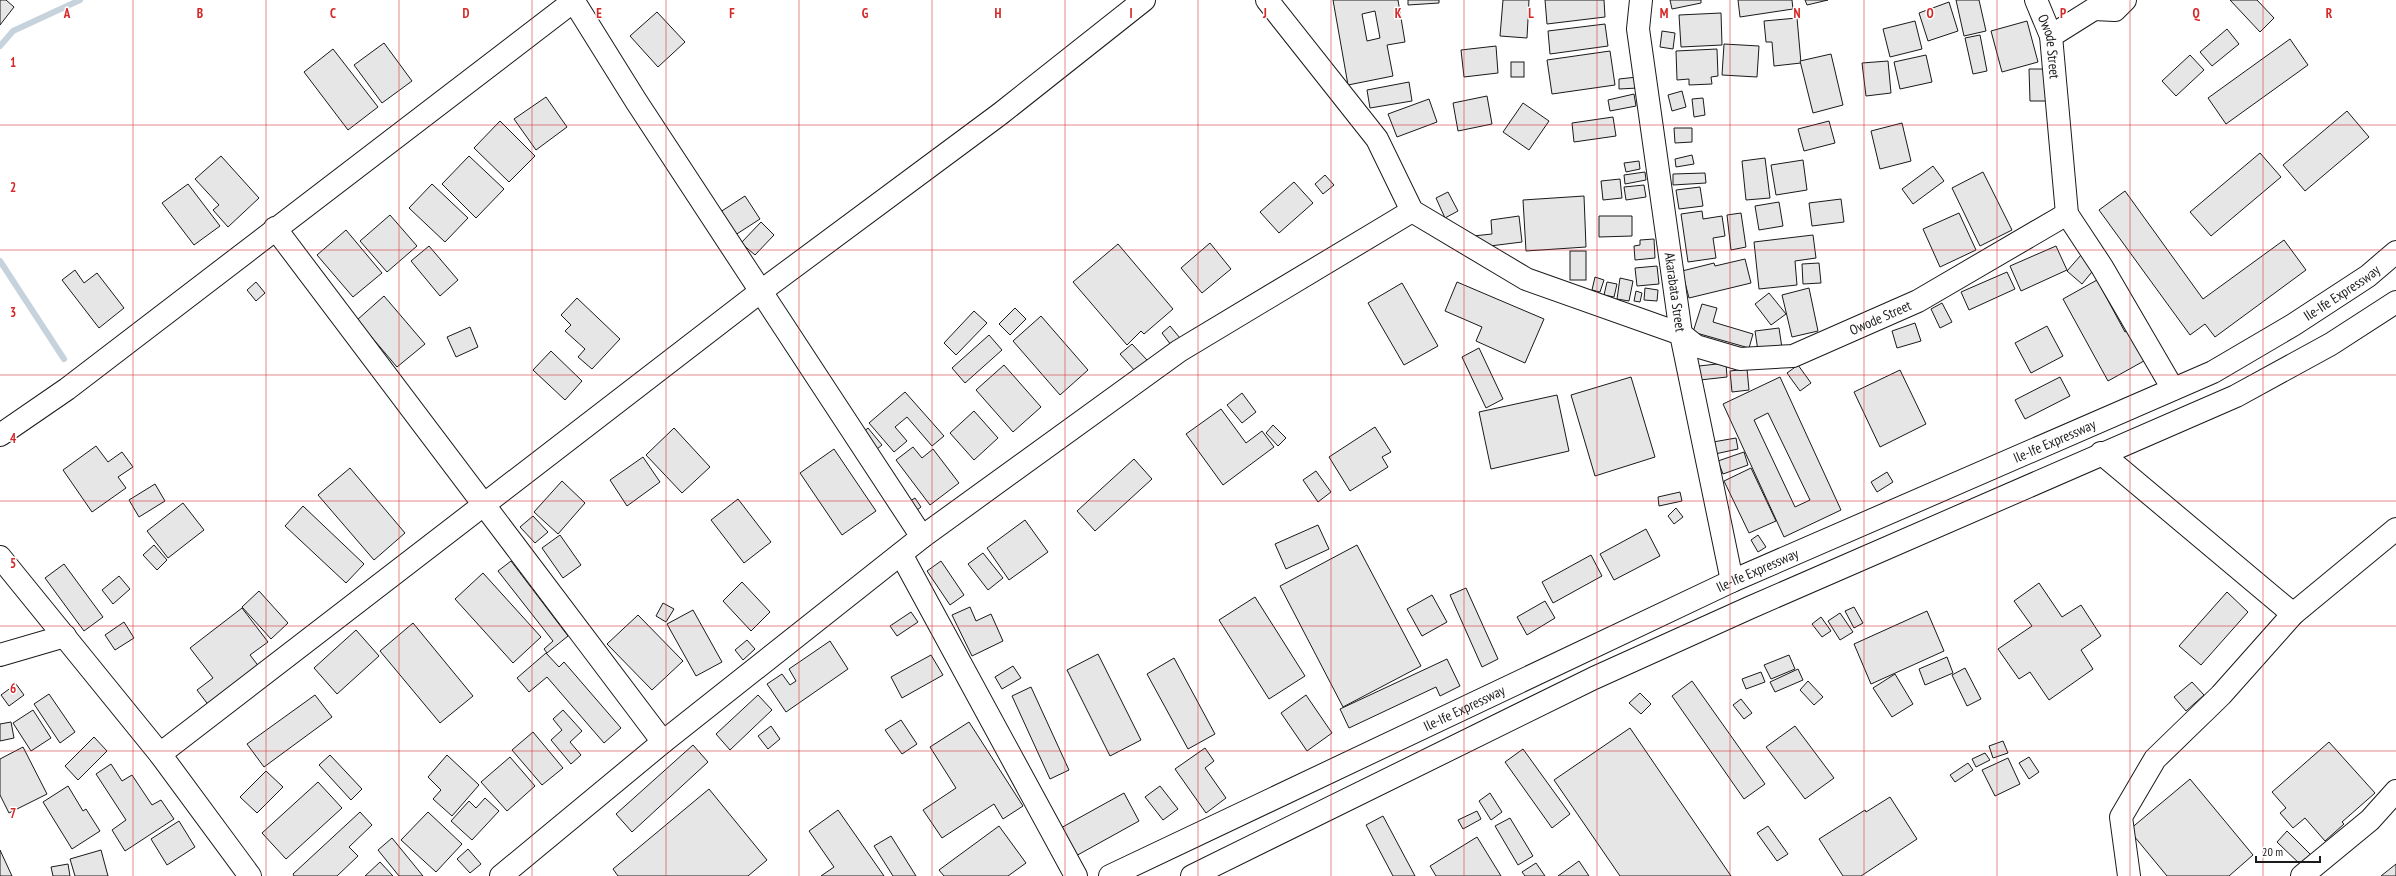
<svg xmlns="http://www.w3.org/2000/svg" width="2396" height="876" font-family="'PT Sans Narrow',sans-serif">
<rect width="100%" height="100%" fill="#fff"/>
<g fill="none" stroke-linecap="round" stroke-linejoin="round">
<!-- stream -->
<g stroke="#c6d2dc" stroke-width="6">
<polyline points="0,46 13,31 80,0"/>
<polyline points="0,261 64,359"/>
</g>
</g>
<!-- building -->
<g fill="#e6e6e6" stroke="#1a1a1a" fill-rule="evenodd">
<polygon points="0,0 6,0 14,7 0,25"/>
<path d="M 1333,0 L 1398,0 L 1405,42 L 1387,45 L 1393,76 L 1348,85 ZM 1375,11 L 1380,38 L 1367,41 L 1362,14 Z"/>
<polygon points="1408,0 1439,0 1439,3 1408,5"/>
<polygon points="1503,0 1529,0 1527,38 1500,36"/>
<polygon points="1545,0 1604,0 1605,17 1547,24"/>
<polygon points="1670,0 1701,0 1701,3 1672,9"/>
<polygon points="1738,0 1792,0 1793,9 1740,17"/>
<polygon points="1805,0 1828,0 1807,5"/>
<polygon points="1956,0 1979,0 1986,31 1964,36"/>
<polygon points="2230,0 2257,0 2274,18 2260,32"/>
<polygon points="1949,2 1958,31 1928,41 1919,13"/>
<polygon points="657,12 685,42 658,67 630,36"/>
<polygon points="1721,13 1722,45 1681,47 1679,15"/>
<polygon points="1797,18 1801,63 1774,66 1772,42 1766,42 1764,21"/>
<polygon points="1915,21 1922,49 1890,57 1883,29"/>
<polygon points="2027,21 2038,62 2002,72 1991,31"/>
<polygon points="1605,24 1608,46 1550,54 1548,31"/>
<polygon points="2227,29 2239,44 2212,66 2200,52"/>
<polygon points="1662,31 1675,33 1673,49 1660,47"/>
<polygon points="1980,35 1987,71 1973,74 1965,38"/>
<polygon points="2290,39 2308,65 2226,124 2208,98"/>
<polygon points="384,43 412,81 382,103 354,65"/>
<polygon points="1724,44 1759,46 1757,77 1722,75"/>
<polygon points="1496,46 1498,73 1464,77 1461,50"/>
<polygon points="333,49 378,107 348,130 304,72"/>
<polygon points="1717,49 1718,76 1711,77 1712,84 1689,85 1689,79 1677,80 1676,51"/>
<polygon points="1610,51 1615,85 1552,94 1547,60"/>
<polygon points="1831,54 1843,105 1813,113 1800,61"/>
<polygon points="1926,55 1932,82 1900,89 1894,62"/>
<polygon points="2190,55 2204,70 2176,96 2162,81"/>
<polygon points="1888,61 1891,93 1866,96 1862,63"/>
<rect x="1511" y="62" width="13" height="15"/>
<polygon points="2029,69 2052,69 2052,101 2030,101"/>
<polygon points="1637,77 1638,88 1619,89 1619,79"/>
<polygon points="1409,82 1412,101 1370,108 1367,90"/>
<polygon points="1682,91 1686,107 1672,111 1668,95"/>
<polygon points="1634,94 1636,106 1610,111 1608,100"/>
<polygon points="1487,96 1492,124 1458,131 1453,103"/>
<polygon points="546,97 567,127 536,150 514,119"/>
<polygon points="1703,98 1705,115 1694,117 1692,99"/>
<polygon points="1429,99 1437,122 1397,137 1388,114"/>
<polygon points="1523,103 1549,121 1529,150 1503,132"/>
<polygon points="2347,111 2369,137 2305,191 2283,165"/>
<polygon points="1613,117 1616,136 1574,142 1572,123"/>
<polygon points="500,121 535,156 509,182 474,148"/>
<polygon points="1829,121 1835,143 1804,151 1798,129"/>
<polygon points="1902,123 1911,161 1880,169 1871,131"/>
<polygon points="1674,128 1692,128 1692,142 1675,143"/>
<polygon points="2260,153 2281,177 2211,236 2190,212"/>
<polygon points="1692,155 1694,164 1676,167 1675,159"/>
<polygon points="221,156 259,198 228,227 213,210 219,205 195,179"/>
<polygon points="469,156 504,189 476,218 442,184"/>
<polygon points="1765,158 1770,198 1746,200 1742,161"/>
<polygon points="1803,160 1807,190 1776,195 1771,165"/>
<polygon points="1639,161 1640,169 1626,172 1624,163"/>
<polygon points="1933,166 1944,181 1913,204 1902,189"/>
<polygon points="1645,172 1646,180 1625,184 1624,175"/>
<polygon points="1983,172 2012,230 1980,246 1952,188"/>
<polygon points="1705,173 1706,183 1673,185 1673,174"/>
<polygon points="1325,175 1334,185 1323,194 1315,184"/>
<polygon points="1620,179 1622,198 1603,200 1601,181"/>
<polygon points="1294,182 1313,203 1279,233 1260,212"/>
<polygon points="188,184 220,226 194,245 162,203"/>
<polygon points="432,184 468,218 445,242 409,208"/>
<polygon points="1644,185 1646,197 1626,200 1624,187"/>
<polygon points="1700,187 1703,206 1679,209 1676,190"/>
<polygon points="2125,191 2203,299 2284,240 2306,270 2215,337 2205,324 2190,335 2099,210"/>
<polygon points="1448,192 1458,211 1445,218 1436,198"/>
<polygon points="745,196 760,219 729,239 714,216"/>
<polygon points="1584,196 1586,247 1526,251 1523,200"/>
<polygon points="1841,199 1844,222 1812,226 1809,203"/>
<polygon points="1779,202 1783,226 1759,230 1755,206"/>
<polygon points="1702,211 1703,219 1722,216 1725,236 1713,238 1716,258 1688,262 1681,214"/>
<polygon points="1741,213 1746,247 1731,250 1727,215"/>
<polygon points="1959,213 1976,250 1940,267 1923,229"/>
<polygon points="390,215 417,246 387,272 360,241"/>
<polygon points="1519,216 1522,242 1474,248 1473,236 1492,234 1491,220"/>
<polygon points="1599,216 1632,216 1632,236 1599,237"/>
<polygon points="761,222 774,235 755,255 741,243"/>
<polygon points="346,230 382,273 353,297 317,255"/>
<polygon points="1813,235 1816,258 1795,261 1797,285 1759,289 1754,242"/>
<polygon points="1654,239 1655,258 1635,260 1634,246 1640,245 1640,240"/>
<polygon points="1210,243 1231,269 1202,293 1181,268"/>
<polygon points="1118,244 1173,309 1144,334 1141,331 1127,345 1073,282"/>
<polygon points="429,246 458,280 440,296 411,261"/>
<polygon points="2056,246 2067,270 2021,291 2010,266"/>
<rect x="1570" y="251" width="16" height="29"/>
<polygon points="2081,255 2096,267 2082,284 2067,271"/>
<polygon points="1745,259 1751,283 1689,298 1682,271 1714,263 1715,266"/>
<polygon points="1819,263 1821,283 1803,284 1802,264"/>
<polygon points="1657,266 1659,284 1637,286 1635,268"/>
<polygon points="75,270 84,283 97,273 124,308 99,328 62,280"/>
<polygon points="2007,272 2015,289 1969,310 1961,292"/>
<polygon points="1595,277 1604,280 1600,292 1592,290"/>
<polygon points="1620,278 1633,281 1629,301 1617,299"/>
<polygon points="2097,280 2125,332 2134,327 2151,357 2108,381 2063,299"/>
<polygon points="256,282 265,293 256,301 247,290"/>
<polygon points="1457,282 1544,319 1525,363 1476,341 1482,327 1445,311"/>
<polygon points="1607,282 1617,284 1614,297 1604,295"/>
<polygon points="1402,283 1438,346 1404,365 1368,303"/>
<polygon points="1645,288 1658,290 1657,301 1644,300"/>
<polygon points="1809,288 1818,331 1792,337 1782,295"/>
<polygon points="1636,291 1642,293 1640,302 1634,301"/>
<polygon points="1769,293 1786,314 1771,325 1755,304"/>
<polygon points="384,296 425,344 397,367 357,320"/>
<polygon points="577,298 620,339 592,369 578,357 585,349 565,331 571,325 561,315"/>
<polygon points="1942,303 1952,322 1940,328 1931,309"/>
<polygon points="1702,304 1717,308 1713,322 1753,334 1749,348 1693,332"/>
<polygon points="1015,308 1026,319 1010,335 999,324"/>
<polygon points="974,311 987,323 956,355 944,343"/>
<polygon points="1041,316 1088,370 1060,395 1013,341"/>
<polygon points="1915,323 1921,341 1897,348 1892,331"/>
<polygon points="1170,326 1180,338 1171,345 1162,333"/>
<polygon points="2047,326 2063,356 2031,373 2015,343"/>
<polygon points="470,327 478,347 456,357 447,337"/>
<polygon points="1779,328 1782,348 1758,351 1755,331"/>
<polygon points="989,335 1002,350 965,383 952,368"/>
<polygon points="1132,344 1147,360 1135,371 1120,354"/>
<polygon points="1479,348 1503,399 1486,408 1462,357"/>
<polygon points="551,351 582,381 565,400 533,370"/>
<polygon points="1726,363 1727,377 1700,380 1699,366"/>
<polygon points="1004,365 1041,407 1013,432 976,390"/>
<polygon points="1798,365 1811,383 1800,391 1787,373"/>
<polygon points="1747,369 1749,390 1732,392 1730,371"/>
<polygon points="1900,370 1926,424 1880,447 1854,392"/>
<polygon points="1631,377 1655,457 1595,476 1571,395"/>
<path d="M 1780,377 L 1841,510 L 1784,537 L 1723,404 ZM 1768,413 L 1810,500 L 1795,507 L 1754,420 Z"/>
<polygon points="2060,377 2070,396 2025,419 2015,400"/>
<polygon points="905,392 944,436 932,446 907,417 895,427 907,441 894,452 869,423"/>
<polygon points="1242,393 1256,412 1242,423 1227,405"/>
<polygon points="1557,395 1569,451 1491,469 1479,412"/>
<polygon points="1221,409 1246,443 1262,431 1274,447 1223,485 1186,434"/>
<polygon points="974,411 998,438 974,460 950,433"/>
<polygon points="1273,425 1286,438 1278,446 1266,433"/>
<polygon points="1375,427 1391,452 1382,457 1388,467 1350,491 1329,457"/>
<polygon points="674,428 710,467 682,493 646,455"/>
<polygon points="868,428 882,445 872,453 859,436"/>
<polygon points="1736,438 1738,449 1715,454 1713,442"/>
<polygon points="96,446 108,462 122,452 133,467 118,477 126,488 92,512 63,470"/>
<polygon points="913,447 922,458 933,449 959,483 930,505 896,460"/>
<polygon points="834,449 876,511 842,535 800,473"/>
<polygon points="1744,452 1748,465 1723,474 1718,461"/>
<polygon points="643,457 660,482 627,506 610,480"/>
<polygon points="1134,459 1152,479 1095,531 1077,511"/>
<polygon points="350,468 405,533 374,560 318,495"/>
<polygon points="1751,468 1776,521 1749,533 1724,481"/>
<polygon points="1316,471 1331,492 1318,502 1303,480"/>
<polygon points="1887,472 1893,482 1877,492 1871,482"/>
<polygon points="562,481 585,503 558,534 534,512"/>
<polygon points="155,484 165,501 139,517 129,500"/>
<polygon points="1680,492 1682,501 1659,506 1658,497"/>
<polygon points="915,498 921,507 909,516 902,506"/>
<polygon points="738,499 771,542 744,563 711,520"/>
<polygon points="183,503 204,530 168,558 147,531"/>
<polygon points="303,506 364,564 346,583 285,526"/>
<polygon points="1676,508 1683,517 1674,524 1668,516"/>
<polygon points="533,516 548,532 535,543 520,527"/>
<polygon points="1025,520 1048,552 1009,580 987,548"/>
<polygon points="1318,525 1329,549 1286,569 1275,544"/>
<polygon points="1646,529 1660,556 1614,580 1600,554"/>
<polygon points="560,535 581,565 563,578 542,548"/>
<polygon points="1758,535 1766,547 1758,552 1751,540"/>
<polygon points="154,545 167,560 157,570 143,555"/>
<polygon points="1357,545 1421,666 1343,707 1280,586"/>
<polygon points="983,553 1003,578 988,590 968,564"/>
<polygon points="1591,555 1602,576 1553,603 1542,582"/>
<polygon points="511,561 568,636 547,653 544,649 553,641 498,571"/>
<polygon points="941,561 964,595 950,605 927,571"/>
<polygon points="64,564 103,617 84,631 45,578"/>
<polygon points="483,573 541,637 513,663 455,599"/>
<polygon points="119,576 130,589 113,604 102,590"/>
<polygon points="742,582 770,612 751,631 723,601"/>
<polygon points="2039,583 2062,617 2081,605 2101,636 2081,650 2093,669 2049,700 2030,672 2019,679 1998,649 2032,626 2014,601"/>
<polygon points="1466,588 1498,659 1482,667 1450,595"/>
<polygon points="259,591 288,623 271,639 242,607"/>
<polygon points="2227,592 2248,612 2201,665 2179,646"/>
<polygon points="1432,595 1447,622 1422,636 1407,609"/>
<polygon points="1255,597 1305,676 1269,699 1219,620"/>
<polygon points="1545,601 1555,618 1527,635 1517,617"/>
<polygon points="663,603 674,609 666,622 656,616"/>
<polygon points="970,607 976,621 991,614 1003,641 972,656 952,615"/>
<polygon points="1854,607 1863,623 1854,628 1845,611"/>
<polygon points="242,608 268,642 250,655 260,668 210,707 197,690 213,678 190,648"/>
<polygon points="693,610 722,662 696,676 667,624"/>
<polygon points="1927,611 1944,651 1871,684 1854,644"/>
<polygon points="911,612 918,622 897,636 890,626"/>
<polygon points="1840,613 1853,632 1840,640 1828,621"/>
<polygon points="638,615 683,661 652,690 607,644"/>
<polygon points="1821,617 1831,631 1822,637 1812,624"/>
<polygon points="124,622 134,638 115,650 105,635"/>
<polygon points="413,623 473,696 440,723 380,651"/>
<polygon points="356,630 379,656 337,694 314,668"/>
<polygon points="747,640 755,649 743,660 735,650"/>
<polygon points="830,641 848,669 786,712 767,684 782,674 790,685 796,681 789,669"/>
<polygon points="546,653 559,667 564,662 621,728 604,743 547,677 529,692 517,678"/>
<polygon points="1098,654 1141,740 1110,756 1067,670"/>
<polygon points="931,655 943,675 902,698 891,677"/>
<polygon points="1789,655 1795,669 1771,679 1764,665"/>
<polygon points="1947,657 1953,673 1925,685 1919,669"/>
<polygon points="1174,658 1215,734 1188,749 1147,674"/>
<polygon points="1447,659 1460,686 1440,696 1436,687 1349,728 1340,709"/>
<polygon points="1013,666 1021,678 1002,689 995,677"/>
<polygon points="1965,668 1981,699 1967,706 1952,675"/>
<polygon points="1798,669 1803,680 1775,692 1770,682"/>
<polygon points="1761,672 1765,682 1746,689 1742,679"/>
<polygon points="1895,674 1913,704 1892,717 1873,688"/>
<polygon points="1692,681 1765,784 1744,799 1672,696"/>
<polygon points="1808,681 1823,697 1814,705 1800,690"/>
<polygon points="2192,682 2204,695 2186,711 2174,697"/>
<polygon points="16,684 24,695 9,706 1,695"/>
<polygon points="1031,687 1069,770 1050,779 1012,696"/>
<polygon points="1640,693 1651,704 1641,714 1629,703"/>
<polygon points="49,694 75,732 60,743 34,704"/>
<polygon points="315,695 332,717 264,767 247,744"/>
<polygon points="758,695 772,710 730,750 716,734"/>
<polygon points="1306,695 1332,733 1307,751 1281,713"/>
<polygon points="1741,699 1752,713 1744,719 1733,705"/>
<polygon points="33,710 51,738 31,751 13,723"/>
<polygon points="563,710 582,731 570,742 581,755 571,764 551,740 562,730 553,719"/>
<polygon points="901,720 917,744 902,754 885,730"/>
<polygon points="11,722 14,738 0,741 0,724"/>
<polygon points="969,722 1023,806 1003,819 994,804 942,838 923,810 956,788 930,747"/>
<polygon points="771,726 780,739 768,749 758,736"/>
<polygon points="1795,726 1834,778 1805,799 1766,747"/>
<polygon points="1630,728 1731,876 1620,876 1554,780"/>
<polygon points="533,732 563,768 542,785 512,750"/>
<polygon points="94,737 107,751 78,780 65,766"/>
<polygon points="2003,741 2008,753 1993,758 1989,746"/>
<polygon points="2329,742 2375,793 2342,822 2344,824 2325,841 2305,818 2293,828 2280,813 2286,808 2272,792"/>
<polygon points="693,745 708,762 632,832 616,814"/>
<polygon points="23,747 47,794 9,813 0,795 0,759"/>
<polygon points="1205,748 1214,761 1205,768 1226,798 1206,813 1175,769"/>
<polygon points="1523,749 1570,814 1552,828 1505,762"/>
<polygon points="1985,753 1990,760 1976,767 1972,759"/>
<polygon points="330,755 362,789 351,800 319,765"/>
<polygon points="447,755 479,785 452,816 433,799 441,790 428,777"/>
<polygon points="510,757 535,786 507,811 481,782"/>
<polygon points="2029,757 2039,772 2029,779 2019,763"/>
<polygon points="2008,758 2020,784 1995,796 1982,770"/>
<polygon points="1968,763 1973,770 1955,782 1950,775"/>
<polygon points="111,764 122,781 132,775 152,805 161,800 174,819 125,851 112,830 126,820 96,774"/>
<polygon points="266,771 283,787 257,813 240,797"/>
<polygon points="2190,779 2253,855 2229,876 2167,876 2129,830"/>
<polygon points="318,782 342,808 286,859 262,833"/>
<polygon points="68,786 83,811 86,809 100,831 72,849 43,802"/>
<polygon points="1160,786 1178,809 1163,820 1145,797"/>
<polygon points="709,789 767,860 748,876 618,876 613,869"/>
<polygon points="1124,793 1139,821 1074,857 1059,829"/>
<polygon points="1490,793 1502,812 1491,820 1479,801"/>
<polygon points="1890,797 1917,839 1861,876 1843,876 1819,839 1865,810 1866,812"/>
<polygon points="485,798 499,811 472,840 451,821 469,801 476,808"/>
<polygon points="838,810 884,876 821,876 834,867 809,831"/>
<polygon points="1477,811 1481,819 1463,829 1458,820"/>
<polygon points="360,812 372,825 349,847 358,856 337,876 294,876 293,874"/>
<polygon points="428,812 462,844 436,872 401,840"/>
<polygon points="1383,816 1415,876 1393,876 1366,825"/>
<polygon points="1510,818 1533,856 1518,865 1495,826"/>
<polygon points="179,821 195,847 167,865 151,839"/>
<polygon points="999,826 1026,863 1008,876 944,876 939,870"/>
<polygon points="1768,826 1788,854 1777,861 1757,833"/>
<polygon points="2287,831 2313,857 2303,867 2277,842"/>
<polygon points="891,836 916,876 893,876 874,846"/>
<polygon points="1477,837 1501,876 1436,876 1430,866"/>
<polygon points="392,838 423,876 399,876 378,850"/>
<polygon points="468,849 481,864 470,873 457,859"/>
<polygon points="0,850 12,876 0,876"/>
<polygon points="101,850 108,876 75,876 70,859"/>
<polygon points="1579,861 1589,876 1558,876"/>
<polygon points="380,862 393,876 365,876"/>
<polygon points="1536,863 1545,876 1525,876 1522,872"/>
<polygon points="68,864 70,876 53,876 51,867"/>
<polygon points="2396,864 2396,876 2381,876"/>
</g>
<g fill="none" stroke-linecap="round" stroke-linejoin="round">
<defs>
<g id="minor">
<polyline points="573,0 636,101 922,537"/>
<path id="s1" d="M 1267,0 L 1377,139 L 1412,211 L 1526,279 L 1681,334 L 1696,346 L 1740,359 L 1793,356 L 1918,301 L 2067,214"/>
<path id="s2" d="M 1641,0 L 1638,29 L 1681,334 L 1732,581"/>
<path id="s3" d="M 2036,0 L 2051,36 L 2067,214 L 2102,267 L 2173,389"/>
<polyline points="2051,36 2094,9 2115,10 2125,0"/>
<polyline points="275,228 663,742"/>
<polyline points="0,435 67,389 575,0"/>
<polyline points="2101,453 2293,614"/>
<polyline points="901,554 1076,876"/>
<polyline points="0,557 160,754 250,876"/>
<polyline points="0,655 65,636"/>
<polyline points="160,754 760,292 1000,114 1144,0"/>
<polyline points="501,876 663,742 922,537 1179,351 1412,211"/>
<polyline points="2129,876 2121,817 2155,759 2221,695 2293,614 2396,529"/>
<polyline points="2302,876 2370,820 2396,791"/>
</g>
<g id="major">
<path id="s4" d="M 1110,876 L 1732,581 L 2213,372 L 2293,325 L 2368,276 L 2396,252"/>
<polyline points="1192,876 1594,678 1749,608 2236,396 2331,344 2396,302"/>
</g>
</defs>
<!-- minor casing -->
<use href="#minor" stroke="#1a1a1a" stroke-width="24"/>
<!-- major casing -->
<use href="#major" stroke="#1a1a1a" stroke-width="24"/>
<!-- minor -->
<use href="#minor" stroke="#fff" stroke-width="22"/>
<!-- major -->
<use href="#major" stroke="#fff" stroke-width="22"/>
</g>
<!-- grid -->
<path fill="none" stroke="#d62828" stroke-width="1" stroke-opacity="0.55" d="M 133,0 L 133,876M 266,0 L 266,876M 399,0 L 399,876M 532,0 L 532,876M 666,0 L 666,876M 799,0 L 799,876M 932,0 L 932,876M 1065,0 L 1065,876M 1198,0 L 1198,876M 1331,0 L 1331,876M 1464,0 L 1464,876M 1597,0 L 1597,876M 1730,0 L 1730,876M 1864,0 L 1864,876M 1997,0 L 1997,876M 2130,0 L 2130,876M 2263,0 L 2263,876M 0,125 L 2396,125M 0,250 L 2396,250M 0,375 L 2396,375M 0,501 L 2396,501M 0,626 L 2396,626M 0,751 L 2396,751"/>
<g text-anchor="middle" stroke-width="3" stroke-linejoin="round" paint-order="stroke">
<!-- street labels -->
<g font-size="14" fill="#1a1a1a" stroke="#fff">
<text dy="5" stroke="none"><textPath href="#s3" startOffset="49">Owode Street</textPath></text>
<text dy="5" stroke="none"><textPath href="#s2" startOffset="295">Akarabata Street</textPath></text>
<text dy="5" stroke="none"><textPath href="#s4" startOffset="1364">Ile-Ife Expressway</textPath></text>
<text dy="5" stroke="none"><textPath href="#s1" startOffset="768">Owode Street</textPath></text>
<text dy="5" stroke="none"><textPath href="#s4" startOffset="1040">Ile-Ife Expressway</textPath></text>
<text dy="5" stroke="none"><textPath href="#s4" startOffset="716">Ile-Ife Expressway</textPath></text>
<text dy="5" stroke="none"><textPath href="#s4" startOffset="392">Ile-Ife Expressway</textPath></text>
</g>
</g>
<g font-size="13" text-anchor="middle" font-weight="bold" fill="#d62828" stroke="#fff" stroke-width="3" stroke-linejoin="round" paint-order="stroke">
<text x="67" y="18">A</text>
<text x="200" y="18">B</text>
<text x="333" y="18">C</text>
<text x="466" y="18">D</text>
<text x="599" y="18">E</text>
<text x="732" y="18">F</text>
<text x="865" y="18">G</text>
<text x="998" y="18">H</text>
<text x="1131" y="18">I</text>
<text x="1265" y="18">J</text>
<text x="1398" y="18">K</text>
<text x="1531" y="18">L</text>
<text x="1664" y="18">M</text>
<text x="1797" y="18">N</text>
<text x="1930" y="18">O</text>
<text x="2063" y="18">P</text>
<text x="2196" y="18">Q</text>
<text x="2329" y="18">R</text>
<text x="13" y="67">1</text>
<text x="13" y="192">2</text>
<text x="13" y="317">3</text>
<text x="13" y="443">4</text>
<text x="13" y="568">5</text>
<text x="13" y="693">6</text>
<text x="13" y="818">7</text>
</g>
<!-- scale -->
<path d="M2256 856v6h64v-6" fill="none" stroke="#1a1a1a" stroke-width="2"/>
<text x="2262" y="856" font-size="12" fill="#1a1a1a" stroke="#ffffff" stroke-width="3" paint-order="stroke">20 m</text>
</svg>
